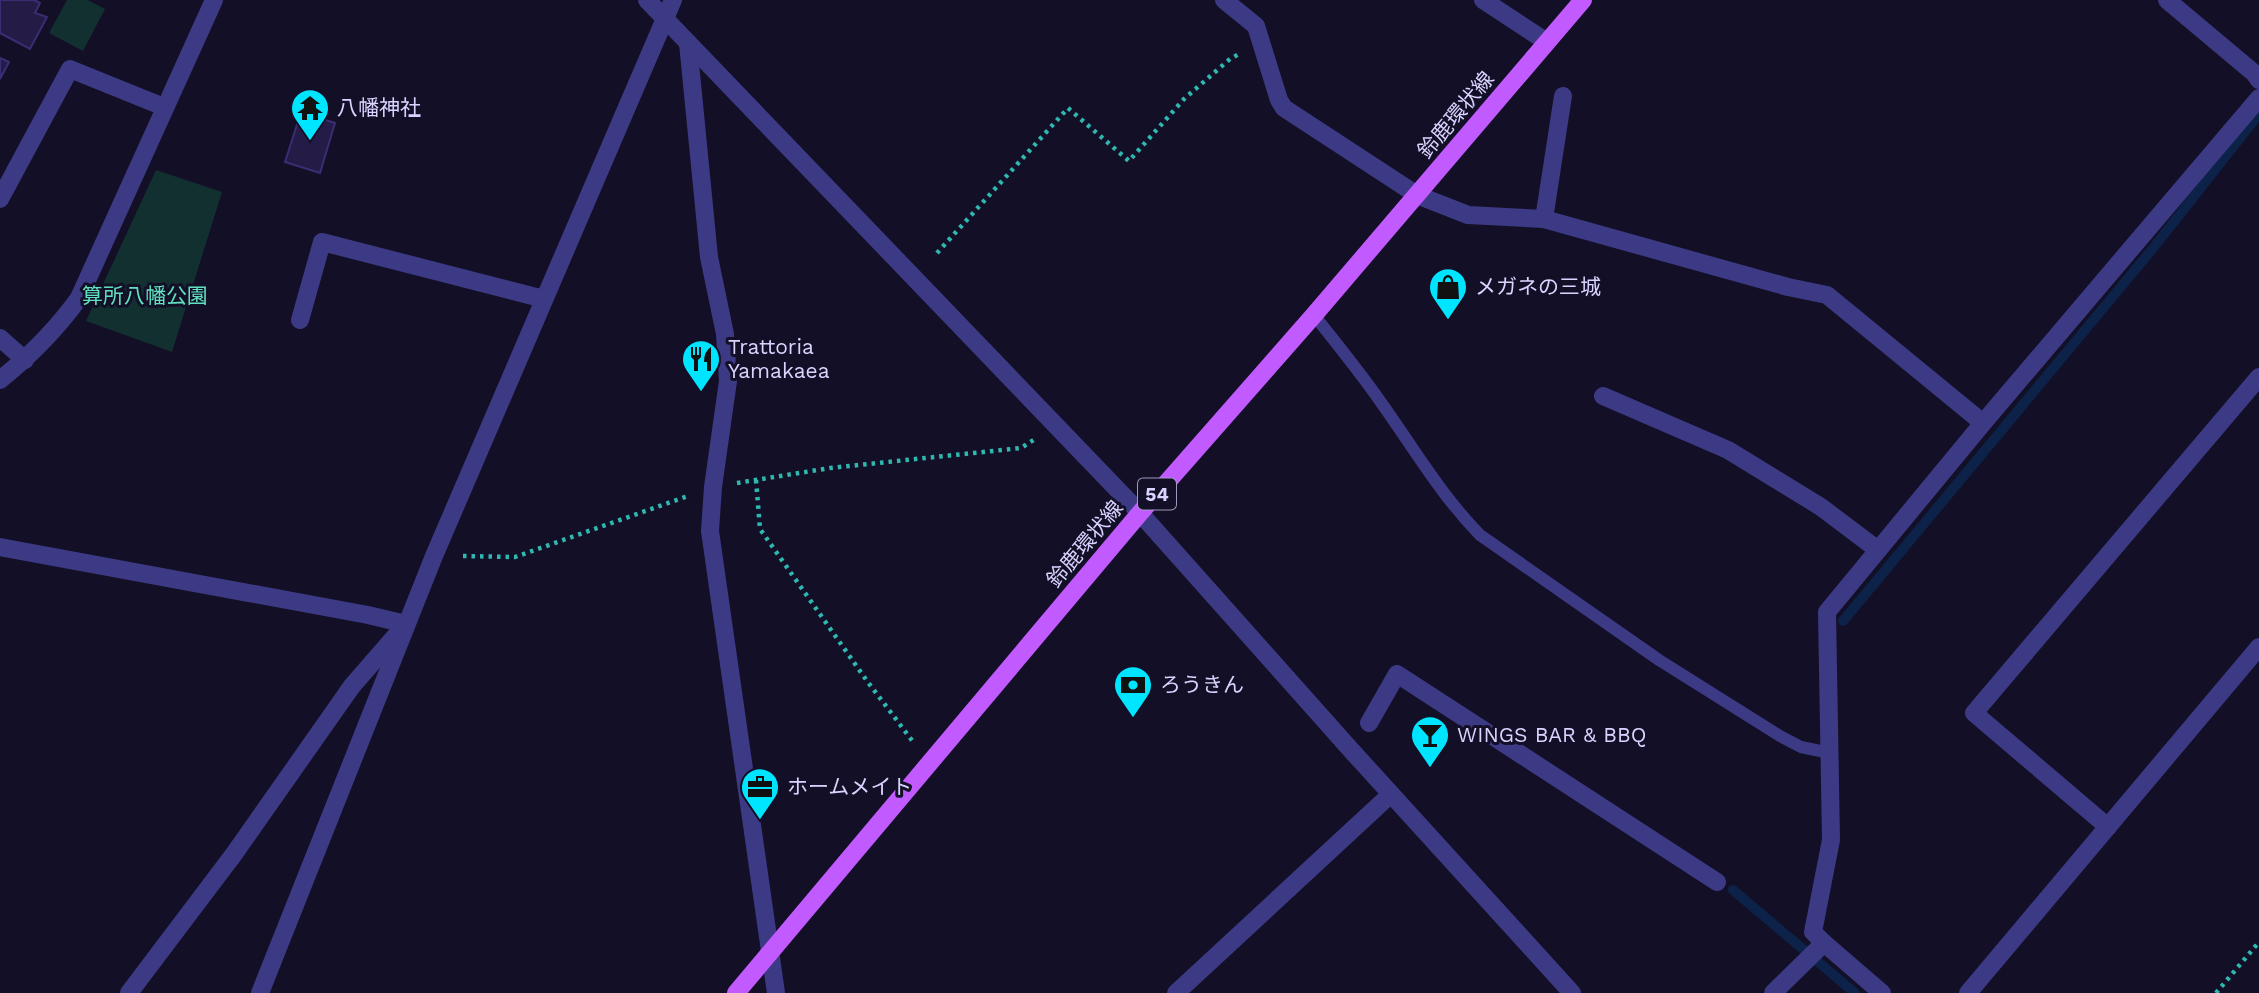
<svg xmlns="http://www.w3.org/2000/svg" width="2259" height="993" font-family="'Work Sans','Noto Sans JP',sans-serif">
<rect width="100%" height="100%" fill="#130f26"/>
<!-- green -->
<g fill="#12302f">
<polygon points="67,0 88,0 105,9 83,51 49,33"/>
<polygon points="156,170 222,192 172,352 86,321"/>
</g>
<g fill="none" stroke-linecap="round" stroke-linejoin="round">
<!-- stream -->
<g stroke="#0c2248" stroke-width="10">
<polyline points="1843,621 2154,247 2259,114"/>
<polyline points="1733,890 1855,993"/>
</g>
</g>
<!-- building -->
<g fill="#241b47" stroke="#3b2d73" stroke-width="2">
<polygon points="0,0 34,0 40,3 35,13 47,17 30,49 0,33"/>
<polygon points="0,58 9,62 0,79"/>
<polygon points="301,112 335,123 320,173 285,162"/>
</g>
<g fill="none" stroke-linecap="round" stroke-linejoin="round">
<!-- path -->
<g stroke="#2fb8b0" stroke-width="4.5" stroke-dasharray="3.5 5" stroke-linecap="butt">
<polyline points="937,253 1068,108 1129,161 1184,99 1230,59 1239,54"/>
<polyline points="756,480 760,529 867,681 914,743"/>
<polyline points="737,483 830,468 1021,448 1035,439"/>
<polyline points="463,556 515,557 688,496"/>
<polyline points="2216,993 2259,942"/>
</g>
<!-- service -->
<path stroke="#3d3a85" stroke-width="12" d="M 1314,315 C 1336,343 1359,371 1380,401 C 1413,447 1440,494 1480,535 L 1659,660 L 1780,736 L 1801,747 L 1830,753"/>
<!-- minor -->
<g stroke="#3d3a85" stroke-width="18">
<polyline points="1224,0 1256,26 1279,100 1284,108 1417,195 1468,215 1544,219 1788,287 1827,295 1983,423"/>
<polyline points="1483,0 1547,42"/>
<polyline points="2167,0 2254,73 2259,80"/>
<polyline points="688,43 709,257 725,334 728,381 713,487 710,531 776,993"/>
<polyline points="0,199 70,69 164,107"/>
<polyline points="1544,219 1563,96"/>
<polyline points="300,320 322,242 544,299"/>
<polyline points="0,338 25,360"/>
<path d="M 0,380 C 31,355 56,330 79,298 L 214,0"/>
<polyline points="1603,396 1728,450 1821,507 1878,550"/>
<polyline points="0,547 368,615 406,624 352,686 234,854 129,993"/>
<polyline points="1369,723 1397,674 1717,882"/>
<polyline points="2108,827 1974,713 2259,377"/>
<polyline points="1824,943 1882,993"/>
<polyline points="1176,993 1391,794"/>
<polyline points="1773,993 1824,943 1813,932 1831,840 1827,612 1983,423 2259,98"/>
<polyline points="1968,993 2259,647"/>
</g>
<!-- tertiary -->
<g stroke="#3d3a85" stroke-width="18">
<polyline points="647,0 1140,513 1351,750 1572,993"/>
<polyline points="260,993 434,556 673,0"/>
</g>
<!-- primary -->
<polyline stroke="#c25bff" stroke-width="18" points="736,993 1140,513 1314,315 1583,0"/>
</g>
<!-- icons -->
<defs>
<symbol id="temple-pin" viewBox="-11 -11 22 30"><path d="M0 17L-7.5 6A9.5 9.5 0 1 1 7.5 6Z" fill="#00e5ff" stroke="#130f26"/><path d="M0-6L5-2H3V0L6.5 2.5H4V6H1.5V3h-3V6H-4V2.5H-6.5L-3 0V-2H-5Z" fill="#111"/></symbol>
<symbol id="shop-pin" viewBox="-11 -11 22 30"><path d="M0 17L-7.5 6A9.5 9.5 0 1 1 7.5 6Z" fill="#00e5ff" stroke="#130f26"/><path d="M-5-2.5h2.3a2.7 3.5 0 0 1 5.4 0H5L5.5 6h-11ZM-1.5-2.5h3a1.5 2.3 0 0 0-3 0Z" fill="#111"/></symbol>
<symbol id="restaurant-pin" viewBox="-11 -11 22 30"><path d="M0 17L-7.5 6A9.5 9.5 0 1 1 7.5 6Z" fill="#00e5ff" stroke="#130f26"/><path d="M-5-6h1v4h1v-4h1v4h1v-4h1v5L-1.5 .5V6h-2V.5L-5-1ZM5-6V6H3V1.5H1.5Q1.5-4 5-6Z" fill="#111"/></symbol>
<symbol id="bank-pin" viewBox="-11 -11 22 30"><path d="M0 17L-7.5 6A9.5 9.5 0 1 1 7.5 6Z" fill="#00e5ff" stroke="#130f26"/><path d="M-6-4H6V4H-6ZM0-2.3a2.3 2.3 0 1 0 0 4.6a2.3 2.3 0 1 0 0-4.6Z" fill="#111"/></symbol>
<symbol id="bar-pin" viewBox="-11 -11 22 30"><path d="M0 17L-7.5 6A9.5 9.5 0 1 1 7.5 6Z" fill="#00e5ff" stroke="#130f26"/><path d="M-6-5H6L.8 .8V4.5H3.5V6h-7V4.5H-.8V.8Z" fill="#111"/></symbol>
<symbol id="office-pin" viewBox="-11 -11 22 30"><path d="M0 17L-7.5 6A9.5 9.5 0 1 1 7.5 6Z" fill="#00e5ff" stroke="#130f26"/><path d="M-6-3h4V-5.5h4V-3h4V5H-6ZM-1-4.5V-3h2v-1.5ZM-6 0V1H6V0Z" fill="#111"/></symbol>
</defs>
<g fill-rule="evenodd">
<use href="#temple-pin" x="288" y="86" width="44" height="60"/>
<use href="#shop-pin" x="1426" y="265" width="44" height="60"/>
<use href="#restaurant-pin" x="679" y="337" width="44" height="60"/>
<use href="#bank-pin" x="1111" y="663" width="44" height="60"/>
<use href="#bar-pin" x="1408" y="713" width="44" height="60"/>
<use href="#office-pin" x="738" y="765" width="44" height="60"/>
</g>
<g text-anchor="middle" stroke-width="6" stroke-linejoin="round" paint-order="stroke">
<!-- shield labels -->
<rect fill="#130f26" stroke="#9e99be" stroke-width="2" x="1138" y="478.5" width="38" height="31" rx="5"/>
<g font-size="19" font-weight="bold" fill="#d9d4ff">
<text x="1157" y="501">54</text>
</g>
<!-- poi labels -->
<g font-size="21" fill="#d9d4ff" stroke="#130f26" text-anchor="start">
<text x="337" y="115">八幡神社</text>
<text x="1475" y="294">メガネの三城</text>
<text x="728" y="354">Trattoria<tspan x="728" dy="24">Yamakaea</tspan></text>
<text x="1160" y="692">ろうきん</text>
<text x="1457" y="742">WINGS BAR &amp; BBQ</text>
<text x="787" y="794">ホームメイト</text>
</g>
<!-- street labels -->
<g font-size="21" fill="#d9d4ff" stroke="#130f26">
<text transform="translate(1456 115) rotate(-50)" y="7">鈴鹿環状線</text>
<text transform="translate(1085 544) rotate(-50)" y="7">鈴鹿環状線</text>
</g>
<!-- park labels -->
<g font-size="21" fill="#5fe0c0" stroke="#130f26">
<text x="145" y="303">算所八幡公園</text>
</g>
</g>
</svg>
